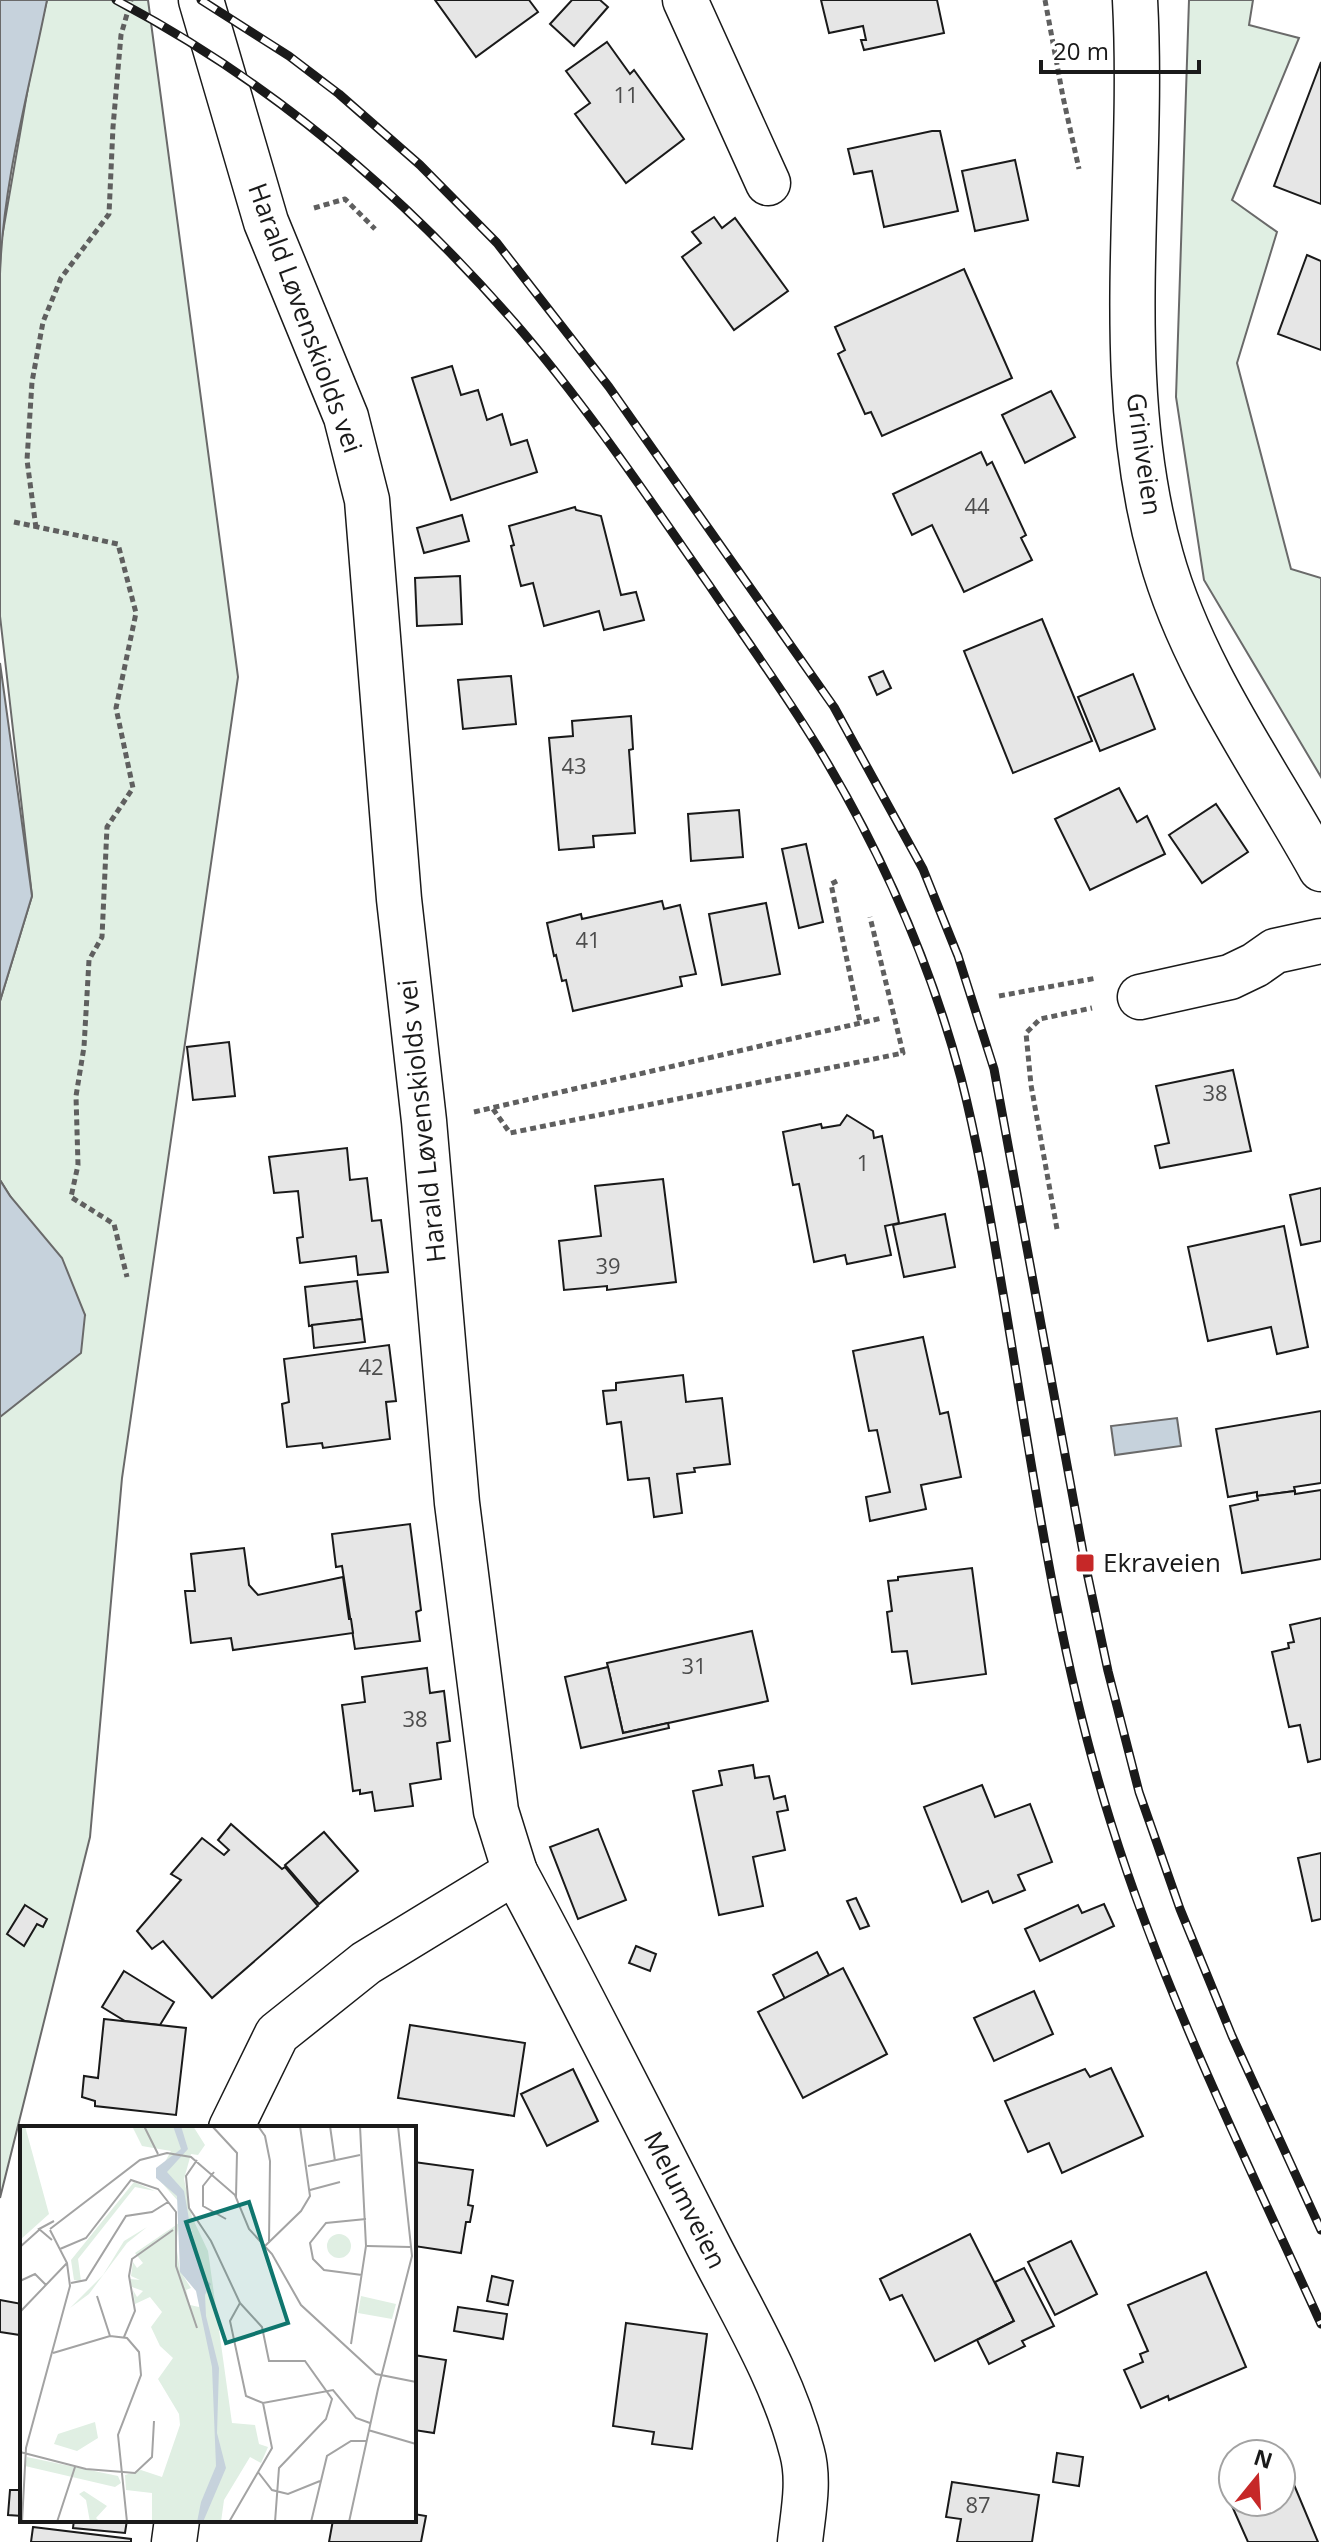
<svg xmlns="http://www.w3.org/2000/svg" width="1321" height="2542" font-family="'Open Sans',sans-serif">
<rect width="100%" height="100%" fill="#fff"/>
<!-- green -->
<g fill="#e0efe3" stroke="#6a6a6a" stroke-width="2">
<polygon points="47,0 148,0 238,677 122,1478 90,1837 0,2198 0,1399 85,1315 0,1180 0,1001 32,896 0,616 0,268 1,243 34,53"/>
<polygon points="1189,0 1253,0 1249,25 1299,38 1232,200 1277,232 1237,363 1291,569 1321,578 1321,777 1204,580 1176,397"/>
</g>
<!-- water -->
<g fill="#c6d2dc" stroke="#6a6a6a" stroke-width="2">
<path d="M 0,0 L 47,0 C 29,91 3,181 0,274 Z"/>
<polygon points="0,663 32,896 0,1001"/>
<polygon points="0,1180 10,1196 62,1258 85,1315 81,1353 0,1417"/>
<polygon points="1177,1418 1181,1446 1115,1455 1111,1426"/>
</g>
<!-- building -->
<g fill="#e6e6e6" stroke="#1a1a1a" stroke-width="2">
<polygon points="435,0 529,0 538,12 476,57"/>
<polygon points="572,0 600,0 608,7 574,46 550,24"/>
<polygon points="821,0 937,0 944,33 864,50 861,40 866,40 863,26 829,33"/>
<polygon points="607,42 630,74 634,70 684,139 626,183 575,114 590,103 566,71"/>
<polygon points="1321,62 1321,204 1274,186"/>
<polygon points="932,131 940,131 958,211 884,227 872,171 854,174 848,149"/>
<polygon points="1015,160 1028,220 975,231 962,171"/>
<polygon points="714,217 722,228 735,218 788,291 734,330 682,257 701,243 692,232"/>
<polygon points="1307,255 1321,261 1321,350 1278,334"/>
<polygon points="964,269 1012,378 882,436 871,412 865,414 838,354 845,350 835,327"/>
<polygon points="452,366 461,395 478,390 487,420 502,414 511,445 527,440 537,472 451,500 412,378"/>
<polygon points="1051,391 1075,437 1025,463 1002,415"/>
<polygon points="981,452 987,465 992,462 1026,535 1021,538 1032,560 964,592 932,525 912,535 893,494"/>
<polygon points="575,507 576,510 601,516 621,595 636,592 644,620 604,630 599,611 544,626 533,583 521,586 511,546 514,545 509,526"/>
<polygon points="462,515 469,541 424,553 417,528"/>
<polygon points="460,576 462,624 417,626 415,578"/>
<polygon points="1042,619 1092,741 1013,773 964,651"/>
<polygon points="883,671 891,688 877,695 869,677"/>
<polygon points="1133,674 1155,729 1100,751 1078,697"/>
<polygon points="511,676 516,724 463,729 458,680"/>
<polygon points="631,716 633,749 629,750 635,833 593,836 594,847 559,850 549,738 573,736 572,721"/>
<polygon points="1119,788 1137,822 1147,816 1165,854 1090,890 1055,819"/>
<polygon points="1216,804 1248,852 1202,883 1169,835"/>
<polygon points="739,810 743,857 691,861 688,814"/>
<polygon points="806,844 823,922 799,928 782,849"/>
<polygon points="662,901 664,909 680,905 696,974 680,977 682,986 573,1011 566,980 562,981 556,955 554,956 547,923 581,914 582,919"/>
<polygon points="766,903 780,974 722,985 709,914"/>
<polygon points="229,1042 235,1096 193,1100 187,1047"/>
<polygon points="1233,1070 1251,1151 1160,1168 1155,1146 1169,1143 1156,1086"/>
<polygon points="847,1115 873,1131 874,1138 882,1136 899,1223 885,1226 891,1255 847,1264 845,1255 814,1262 799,1184 793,1185 783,1132 821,1124 822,1128 840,1125"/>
<polygon points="347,1148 350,1180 367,1178 372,1221 381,1220 388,1272 358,1275 356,1256 300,1263 297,1238 303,1237 298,1191 274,1193 269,1157"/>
<polygon points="663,1179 676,1282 607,1290 607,1286 564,1290 559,1241 601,1236 595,1186"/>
<polygon points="1321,1188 1321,1241 1301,1245 1290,1195"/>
<polygon points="945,1214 955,1267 904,1277 893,1225"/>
<polygon points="1284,1226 1308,1347 1277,1354 1271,1327 1208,1341 1188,1247"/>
<polygon points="357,1281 362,1319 309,1326 305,1287"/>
<polygon points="362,1319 365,1342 314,1348 312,1325"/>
<polygon points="923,1337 940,1414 948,1412 961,1477 921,1485 926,1509 870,1521 866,1497 890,1492 877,1430 869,1431 853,1351"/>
<polygon points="389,1345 396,1401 386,1402 390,1439 323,1448 322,1443 287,1447 282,1404 289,1402 284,1359"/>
<polygon points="683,1375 686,1402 722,1398 730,1464 694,1468 695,1472 677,1474 682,1513 654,1517 649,1478 628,1480 621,1422 607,1424 603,1391 616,1390 616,1383"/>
<polygon points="1321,1411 1321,1483 1294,1487 1295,1491 1257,1496 1257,1492 1228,1497 1216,1429"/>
<polygon points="1321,1490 1321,1559 1242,1573 1230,1506 1258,1500 1257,1496 1295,1491 1295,1494"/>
<polygon points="410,1524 421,1610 416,1612 420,1641 355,1649 342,1566 336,1567 332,1534"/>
<polygon points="244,1548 249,1585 258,1595 343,1577 349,1619 351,1619 353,1633 233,1650 231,1638 191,1643 185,1591 195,1591 191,1554"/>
<polygon points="972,1568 986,1674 912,1684 907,1651 892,1652 887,1612 892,1611 888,1581 898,1580 898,1577"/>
<polygon points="1321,1618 1321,1759 1308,1762 1300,1725 1289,1727 1272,1652 1289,1648 1288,1643 1294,1642 1290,1625"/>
<polygon points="752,1631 768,1701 623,1733 607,1663"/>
<polygon points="608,1667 623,1733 668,1723 669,1728 581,1748 565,1677"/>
<polygon points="427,1668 430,1693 444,1691 450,1741 437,1743 441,1779 410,1784 413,1806 375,1811 372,1792 360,1794 360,1790 353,1791 342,1705 365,1702 362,1677"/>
<polygon points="753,1765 755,1778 769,1776 774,1799 785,1796 788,1810 777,1812 785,1850 753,1857 763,1906 719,1915 693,1791 722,1785 719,1771"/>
<polygon points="982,1785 995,1817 1030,1804 1052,1862 1018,1875 1025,1890 993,1903 988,1891 962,1902 924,1807"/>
<polygon points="231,1824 282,1869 285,1867 318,1906 212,1998 163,1941 152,1949 137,1931 181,1880 171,1874 202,1838 224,1855 229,1850 218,1840"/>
<polygon points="598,1829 626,1900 578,1919 550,1847"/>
<polygon points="324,1832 358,1871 319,1904 285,1865"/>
<polygon points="1321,1853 1321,1919 1312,1921 1298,1858"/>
<polygon points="856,1898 869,1926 860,1929 847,1901"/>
<polygon points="1104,1904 1114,1926 1040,1961 1025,1929 1078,1905 1082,1913"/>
<polygon points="25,1905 47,1919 43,1927 37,1924 24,1946 7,1934"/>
<polygon points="636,1946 656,1954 650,1971 629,1963"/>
<polygon points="817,1952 829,1975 785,1999 773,1975"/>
<polygon points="843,1968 887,2054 803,2098 758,2012"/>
<polygon points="124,1971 174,2002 160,2025 125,2021 102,2007"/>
<polygon points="1034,1991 1053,2034 994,2061 974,2018"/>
<polygon points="104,2019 186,2028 176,2115 95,2106 95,2101 82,2097 84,2076 98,2078"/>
<polygon points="410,2025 525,2043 514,2116 398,2098"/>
<polygon points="1111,2068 1143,2136 1062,2173 1049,2143 1028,2152 1005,2101 1085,2069 1090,2077"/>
<polygon points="573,2069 598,2121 547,2146 521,2094"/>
<polygon points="414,2162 473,2170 468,2205 473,2206 470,2222 466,2222 461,2253 414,2246"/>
<polygon points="970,2234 1014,2321 935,2361 902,2295 890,2300 880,2279"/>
<polygon points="1071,2241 1097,2294 1055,2315 1028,2262"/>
<polygon points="1024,2268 1054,2326 1022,2341 1025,2346 989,2364 977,2340 1014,2321 995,2282"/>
<polygon points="1206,2272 1246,2367 1169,2400 1168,2396 1141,2408 1124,2370 1143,2362 1140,2354 1148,2351 1128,2305"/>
<polygon points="492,2276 513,2281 508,2305 487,2301"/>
<polygon points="0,2300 22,2304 20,2335 0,2332"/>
<polygon points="458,2307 507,2314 503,2339 454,2331"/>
<polygon points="626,2323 707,2334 692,2449 652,2444 654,2432 613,2426"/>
<polygon points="414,2355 446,2360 434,2433 414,2430"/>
<polygon points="1057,2453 1083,2457 1079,2486 1053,2482"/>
<polygon points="1292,2480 1318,2542 1248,2542 1232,2506 1242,2502 1281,2502 1281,2485"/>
<polygon points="952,2482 1039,2495 1032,2542 957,2542 961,2519 946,2517"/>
<polygon points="10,2490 22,2490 22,2516 8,2515"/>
<polygon points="414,2514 426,2516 421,2542 329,2542 333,2520 414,2520"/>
<polygon points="74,2520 127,2520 125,2533 73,2528"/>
<polygon points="33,2527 131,2539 131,2542 31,2542"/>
</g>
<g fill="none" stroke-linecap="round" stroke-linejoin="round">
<defs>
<g id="minor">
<polyline points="201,0 266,222 346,417 367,500 399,899 424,1121 457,1503 496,1811 515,1872 366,1963 277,2034 231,2128"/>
<polyline points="685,0 768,183"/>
<polyline points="1140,997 1230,977 1255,965 1275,951 1321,941"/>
<path d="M 515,1872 C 581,1995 644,2119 707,2243 C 741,2310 783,2378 802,2452 C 810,2481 803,2513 800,2542"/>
<polyline points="174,2542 177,2520"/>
</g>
<path id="major" d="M 1135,0 C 1145,185 1110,375 1161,556 C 1192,668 1265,768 1321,869"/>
</defs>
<!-- minor casing -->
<use href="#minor" stroke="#1a1a1a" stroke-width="47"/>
<!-- major casing -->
<use href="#major" stroke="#1a1a1a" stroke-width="47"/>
<!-- path -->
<g stroke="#5f5f5f" stroke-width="5" stroke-dasharray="6 4" stroke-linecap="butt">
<polyline points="1045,0 1063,97 1079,169"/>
<polyline points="314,208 345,199 375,229"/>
<polyline points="14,522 118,544 136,613 116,708 133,788 107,827 102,937 89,960 84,1047 76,1096 78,1165 71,1197 114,1224 127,1277"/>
<polyline points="36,528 27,460 32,382 43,322 61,278 109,214 113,127 121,35 131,0"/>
<polyline points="837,881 831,884 860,1022"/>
<polyline points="999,996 1097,978"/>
<polyline points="493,1109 510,1133 903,1053 870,917"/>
<polyline points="474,1112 882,1018"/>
<polyline points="1057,1229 1031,1085 1026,1033 1040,1019 1092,1008"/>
</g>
<!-- minor -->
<use href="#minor" stroke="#fff" stroke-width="44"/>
<!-- major -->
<use href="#major" stroke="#fff" stroke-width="44"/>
<defs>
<g id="rail">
<path d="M 116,0 C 270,81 401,192 515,323 C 586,405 647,496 709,585 C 747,641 787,696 822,754 C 882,854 931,965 961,1078 C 980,1152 992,1229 1005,1305 C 1034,1478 1058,1655 1111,1823 C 1165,1996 1246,2159 1321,2324"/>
<polyline points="201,0 289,56 339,94 420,165 497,243 609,387 834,707 923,869 958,956 994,1069 1085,1563 1108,1671 1139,1792 1180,1909 1232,2036 1321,2230"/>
</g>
</defs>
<!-- rail casing -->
<use href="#rail" stroke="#1a1a1a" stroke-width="9"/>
<!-- rail -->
<use href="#rail" stroke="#fff" stroke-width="6" stroke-dasharray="18" stroke-linecap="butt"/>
</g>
<!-- markers -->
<rect fill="#c62828" stroke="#fff" stroke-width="3" x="1075" y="1553" width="20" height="20" rx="4"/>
<g text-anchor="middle" stroke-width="6" stroke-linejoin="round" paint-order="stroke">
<!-- number labels -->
<g font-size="22" fill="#4d4d4d">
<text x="626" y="103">11</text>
<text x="977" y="514">44</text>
<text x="574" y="774">43</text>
<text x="588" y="948">41</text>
<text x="1215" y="1101">38</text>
<text x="863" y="1171">1</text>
<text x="608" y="1274">39</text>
<text x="371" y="1375">42</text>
<text x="694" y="1674">31</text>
<text x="415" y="1727">38</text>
<text x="978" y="2513">87</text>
</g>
<!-- street labels -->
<g font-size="26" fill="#1a1a1a" stroke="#fff">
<text transform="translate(305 318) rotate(70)" y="9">Harald Løvenskiolds vei</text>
<text transform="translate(1144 454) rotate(82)" y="9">Griniveien</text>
<text transform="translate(422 1121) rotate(-96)" y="9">Harald Løvenskiolds vei</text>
<text transform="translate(685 2200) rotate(63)" y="9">Melumveien</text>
</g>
<!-- poi labels -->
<g font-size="26" fill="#1a1a1a" stroke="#fff" text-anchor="start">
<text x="1103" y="1572">Ekraveien</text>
</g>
</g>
<!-- overview -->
<g transform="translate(20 2126)">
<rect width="396" height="396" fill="#fff"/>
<path d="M 0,0 L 5,0 L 29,88 L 0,114 ZM 112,0 L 173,0 L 185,19 L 178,29 L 171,28 L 164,53 L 172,91 L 188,125 L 212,297 L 235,299 L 239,318 L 248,321 L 241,337 L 230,331 L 204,374 L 201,396 L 132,396 L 132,367 L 106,364 L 105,349 L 121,344 L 142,351 L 160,299 L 159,288 L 138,253 L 153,232 L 140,220 L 131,201 L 142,186 L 130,171 L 115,178 L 113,164 L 117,171 L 123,165 L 112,161 L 110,153 L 120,154 L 111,150 L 113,136 L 117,142 L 123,137 L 115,127 L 159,97 L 156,118 L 160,145 L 171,162 L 166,164 L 170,179 L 179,181 L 190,158 L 182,148 L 167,85 L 141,56 L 141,43 L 151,25 L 122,20 ZM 114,56 L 135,65 L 115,61 L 58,133 L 61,155 L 54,154 L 51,134 ZM 127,101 L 107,117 L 69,168 L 50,182 L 83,149 L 104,115 ZM307 120a12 12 0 1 1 24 0a12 12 0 1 1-24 0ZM 341,170 L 376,178 L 372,193 L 338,187 ZM 75,296 L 78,312 L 57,325 L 34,318 L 38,308 ZM 7,331 L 98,350 L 101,357 L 95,361 L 5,340 ZM 64,365 L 87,380 L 76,392 L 80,396 L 70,396 L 66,374 L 59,368 Z" fill="#e0efe3"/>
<path d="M 153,0 L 161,0 L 168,23 L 147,46 L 164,65 L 174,121 L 183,151 L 191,158 L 185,169 L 186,190 L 199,242 L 197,307 L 206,342 L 183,396 L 177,396 L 181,376 L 196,340 L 192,241 L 176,165 L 160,146 L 157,70 L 136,52 L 136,42 L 161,23 Z" fill="#c6d2dc"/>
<path fill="none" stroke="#a3a3a3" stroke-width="2" d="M 124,0 L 138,28M 192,0 L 217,27 L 216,71M 238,0 L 245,10 L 250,35 L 249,117M 310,0 L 315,35M 177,34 L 166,50 L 169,82 L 191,115 L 220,177 L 210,195 L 226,270 L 243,277 L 313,264 L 336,292 L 350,297M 288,40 L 340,29M 194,46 L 183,60 L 183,80 L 206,93M 290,64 L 320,56M 30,103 L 120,34 L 147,27 L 171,31 L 215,69 L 229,103 L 252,128 L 281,179 L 356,248 L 396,256M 32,114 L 19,103 L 34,95M 245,120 L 281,85 L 290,70 L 280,0M 347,120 L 390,121M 0,121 L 19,104M 40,123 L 66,112 L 111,54 L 138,63 L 156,86 L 156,140 L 177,202M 342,149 L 304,144 L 293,133 L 290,117 L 306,97 L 346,93M 0,155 L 15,148 L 26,159M 51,157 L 66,154 L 106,90 L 132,86 L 148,76M 77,170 L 90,210M 220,177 L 242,201 L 249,235 L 285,235 L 312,273 L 306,293 L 259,342 L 255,396M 0,186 L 47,137M 104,211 L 115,185 L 109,150 L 112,133 L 153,104M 331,218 L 346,120 L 340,0M 33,227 L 90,210 L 107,212 L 119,226 L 121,249 L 98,309 L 107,396M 358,263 L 392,130 L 378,0M 348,304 L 396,318M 0,326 L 66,343 L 115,347 L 132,331 L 134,295M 238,346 L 252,364 L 268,368 L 300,355M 2,396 L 6,322 L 50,160 L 47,137 L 30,104M 37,396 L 55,341M 209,396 L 252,322 L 243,277M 291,396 L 307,330 L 331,315 L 346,315M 329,396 L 358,263"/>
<path fill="#0f766e" fill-opacity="0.15" stroke="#0f766e" stroke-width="4" d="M 229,76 L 268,197 L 206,217 L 166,96 Z"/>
<rect width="396" height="396" fill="none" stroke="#1a1a1a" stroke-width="4"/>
</g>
<!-- north arrow -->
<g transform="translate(1257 2478) rotate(18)"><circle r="38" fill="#ffffff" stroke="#a3a3a3" stroke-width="2"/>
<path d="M0-6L14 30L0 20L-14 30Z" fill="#c62828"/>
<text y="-12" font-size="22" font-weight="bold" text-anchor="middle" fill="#1a1a1a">N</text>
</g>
<!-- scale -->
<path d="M1041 60v12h158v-12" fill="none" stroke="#1a1a1a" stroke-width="4"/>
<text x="1053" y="60" font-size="24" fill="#1a1a1a" stroke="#ffffff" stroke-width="6" paint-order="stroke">20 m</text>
</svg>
